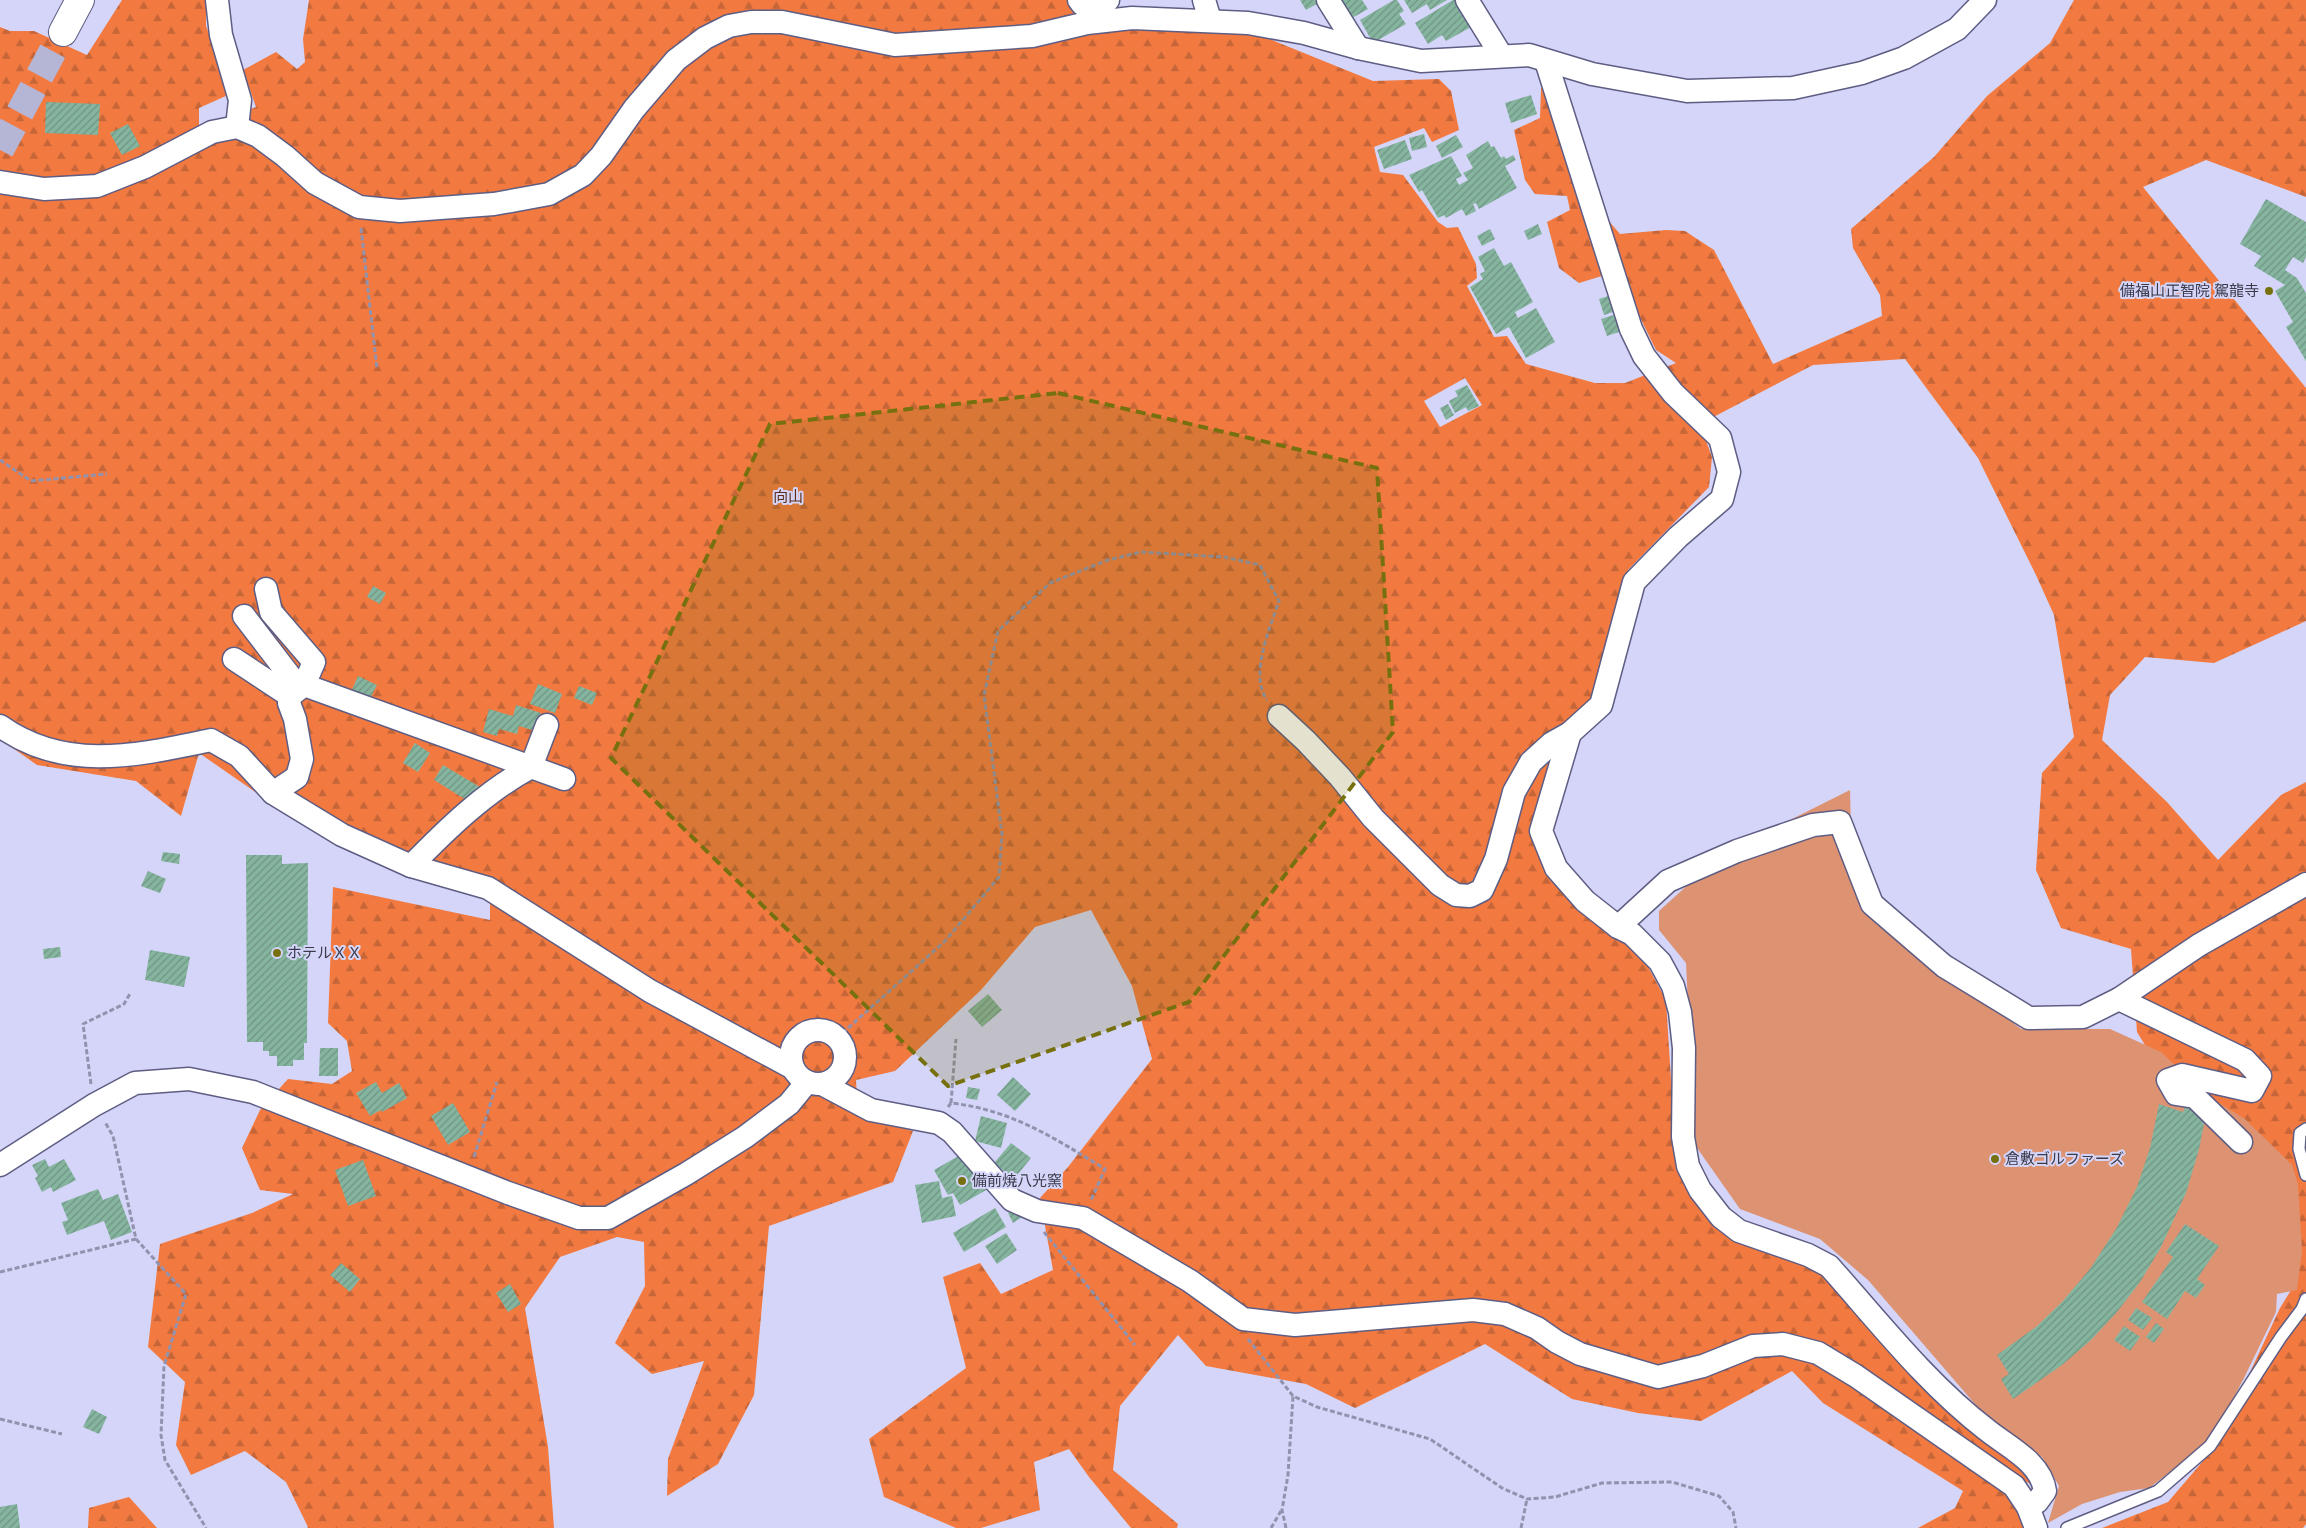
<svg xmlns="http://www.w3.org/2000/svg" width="2306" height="1528" font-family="Montserrat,'Noto Sans JP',sans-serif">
<defs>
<pattern id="forest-firs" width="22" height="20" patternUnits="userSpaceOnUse" patternTransform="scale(1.25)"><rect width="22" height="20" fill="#f27a41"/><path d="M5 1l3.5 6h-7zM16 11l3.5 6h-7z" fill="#c56538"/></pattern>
<pattern id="building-hatch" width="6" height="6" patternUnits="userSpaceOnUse" patternTransform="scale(1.25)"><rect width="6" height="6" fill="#86b59f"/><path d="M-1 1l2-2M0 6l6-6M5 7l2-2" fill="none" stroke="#6f9484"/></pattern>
</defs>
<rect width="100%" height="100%" fill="#d4d5f8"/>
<!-- forest -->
<g fill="url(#forest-firs)" fill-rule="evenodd">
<path d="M 122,0 L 206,0 L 206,26 L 219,61 L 228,95 L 199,108 L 199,130 L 256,107 L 243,70 L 276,52 L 297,69 L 305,62 L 303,39 L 309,0 L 1074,0 L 1092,27 L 1242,28 L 1373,81 L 1439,79 L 1451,91 L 1459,130 L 1432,142 L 1424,128 L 1374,147 L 1380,172 L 1403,175 L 1438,222 L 1447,228 L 1458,227 L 1476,264 L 1477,278 L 1467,286 L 1494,337 L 1507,336 L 1526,364 L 1595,383 L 1625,383 L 1676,363 L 1656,350 L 1628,293 L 1602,276 L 1579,283 L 1559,268 L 1547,222 L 1570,210 L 1567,196 L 1535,194 L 1525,180 L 1514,130 L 1540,118 L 1541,88 L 1549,81 L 1557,80 L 1565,84 L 1608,220 L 1620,234 L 1666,230 L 1685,231 L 1714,250 L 1773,364 L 1882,316 L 1880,295 L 1853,248 L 1851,229 L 1934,157 L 1987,96 L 2050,43 L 2074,0 L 2306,0 L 2306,197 L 2206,160 L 2143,187 L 2306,388 L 2306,621 L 2214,663 L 2145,657 L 2110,695 L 2102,740 L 2167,802 L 2218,860 L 2281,795 L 2306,782 L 2306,1524 L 2303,1528 L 2102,1528 L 2168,1502 L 2215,1447 L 2280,1308 L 2293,1287 L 2137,1032 L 2131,949 L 2061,928 L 2036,870 L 2042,773 L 2074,737 L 2054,615 L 2036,575 L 1978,458 L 1905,359 L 1813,365 L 1700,424 L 1712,457 L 1709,487 L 1628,570 L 1595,700 L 1560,726 L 1536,828 L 1646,963 L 1666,1000 L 1674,1128 L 1694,1191 L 1806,1259 L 2032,1472 L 2035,1486 L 2014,1476 L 2025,1528 L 1918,1528 L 1955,1508 L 1963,1491 L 1823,1403 L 1792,1371 L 1701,1421 L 1638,1413 L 1572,1399 L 1485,1344 L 1355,1408 L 1306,1384 L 1206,1366 L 1178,1335 L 1120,1406 L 1113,1470 L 1178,1524 L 1177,1528 L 1131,1528 L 1089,1477 L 1069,1449 L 1034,1462 L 1040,1510 L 981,1528 L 956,1528 L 884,1497 L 869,1439 L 966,1368 L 943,1277 L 980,1263 L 1001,1294 L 1053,1270 L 1040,1198 L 1068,1167 L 1152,1059 L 1132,986 L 1091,910 L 1035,927 L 981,990 L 895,1071 L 856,1080 L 858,1115 L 913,1131 L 893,1182 L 769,1226 L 754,1395 L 718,1464 L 667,1496 L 668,1459 L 704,1361 L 652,1374 L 615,1343 L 645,1286 L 644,1242 L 617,1237 L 560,1257 L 525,1308 L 548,1447 L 554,1528 L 307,1528 L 308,1527 L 286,1482 L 245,1451 L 191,1475 L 176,1445 L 185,1382 L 148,1347 L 160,1244 L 252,1213 L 293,1194 L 260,1190 L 242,1148 L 260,1110 L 288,1079 L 332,1084 L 352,1071 L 347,1041 L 328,1023 L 333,887 L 490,920 L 490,895 L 350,852 L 251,789 L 199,753 L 181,816 L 136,781 L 37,765 L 0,739 L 0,27 L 10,31 L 34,31 L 87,55 ZM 1465,378 L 1482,405 L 1440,427 L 1424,401 Z"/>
<polygon points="129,1497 157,1528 88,1528 89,1508"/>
</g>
<!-- pitch -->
<polygon fill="#dd9271" points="1850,790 1852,870 1865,907 2021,1029 2110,1029 2161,1052 2206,1095 2245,1119 2292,1165 2298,1184 2302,1251 2297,1290 2277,1294 2276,1312 2244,1378 2219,1426 2206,1445 2149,1488 2120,1492 2082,1504 2048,1523 2059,1486 2042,1457 1999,1432 1868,1280 1820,1239 1740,1209 1695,1145 1686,963 1659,930 1659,911 1722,854"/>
<!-- building -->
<g fill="url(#building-hatch)">
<polygon points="1300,0 1319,0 1320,2 1306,10"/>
<polygon points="1342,0 1362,0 1368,9 1352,18"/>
<polygon points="1394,0 1397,0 1404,11 1399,14 1406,24 1373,43 1360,20"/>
<polygon points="1404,0 1447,0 1430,10 1427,4 1412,13"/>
<polygon points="1453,0 1455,0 1471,27 1446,41 1442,35 1428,44 1415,23"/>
<polygon points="1531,95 1537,114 1511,123 1505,103"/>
<polygon points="46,102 100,104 98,135 45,133"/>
<polygon points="128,124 140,146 122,155 110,133"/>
<polygon points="1424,134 1427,147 1412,151 1409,138"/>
<polygon points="1456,135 1463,147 1442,158 1436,146"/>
<polygon points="1405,140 1412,159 1384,169 1377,150"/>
<polygon points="1488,141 1491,147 1494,146 1501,158 1504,156 1506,159 1513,155 1516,160 1505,166 1517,188 1479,209 1476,203 1473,204 1476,211 1466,216 1462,209 1446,218 1444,215 1438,218 1422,190 1419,192 1409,175 1451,156 1462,176 1456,179 1459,185 1468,180 1463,173 1473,168 1466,155"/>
<polygon points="2266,199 2306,222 2306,257 2303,263 2293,257 2285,270 2297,278 2306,293 2306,361 2286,327 2293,322 2275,291 2285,285 2254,266 2261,256 2240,244"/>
<polygon points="1538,224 1542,234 1528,240 1524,231"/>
<polygon points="1490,229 1495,239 1482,246 1477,236"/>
<polygon points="1494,248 1504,266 1511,262 1533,302 1515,312 1518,318 1536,308 1555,342 1526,358 1509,327 1496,334 1470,287 1483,279 1480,274 1485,271 1478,257"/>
<polygon points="1608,296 1613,312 1604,315 1599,299"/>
<polygon points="1620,313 1625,330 1607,336 1601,319"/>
<polygon points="1467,385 1479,406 1468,411 1466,407 1455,413 1449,401 1458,396 1455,391"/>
<polygon points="1448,404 1454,415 1446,420 1440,408"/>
<polygon points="373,586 386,593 380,604 367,597"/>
<polygon points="358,676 377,685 368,703 350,694"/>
<polygon points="538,684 562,694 555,713 530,704"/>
<polygon points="579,686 597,693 592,705 574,698"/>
<polygon points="516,705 541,713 535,731 519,726 517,734 499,729 497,736 483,732 489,709 513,716"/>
<polygon points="415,743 430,753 418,772 403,763"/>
<polygon points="443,765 480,787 471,803 434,780"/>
<polygon points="163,852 180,854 179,864 161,861"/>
<polygon points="246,855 282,855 282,864 308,863 307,1043 304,1043 304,1060 293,1060 293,1066 277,1066 277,1056 269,1056 269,1051 263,1051 263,1042 247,1042"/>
<polygon points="148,871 166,879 160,893 141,886"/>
<polygon points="60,947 61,957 44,959 43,949"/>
<polygon points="150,950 190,957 184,987 145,980"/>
<polygon points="988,994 1002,1010 982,1027 968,1011"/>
<polygon points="320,1048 338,1048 338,1076 319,1076"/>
<polygon points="1013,1077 1031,1094 1015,1111 997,1095"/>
<polygon points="376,1082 382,1093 399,1083 407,1098 382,1112 381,1110 370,1116 356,1093"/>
<polygon points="968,1087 980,1089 977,1100 966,1098"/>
<polygon points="453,1103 470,1132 448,1145 431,1116"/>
<polygon points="2159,1104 2183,1112 2185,1107 2206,1114 2199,1149 2186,1193 2161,1247 2140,1282 2117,1312 2091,1340 2062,1365 2013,1399 2001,1379 2009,1374 1997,1355 2037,1326 2062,1302 2090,1269 2116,1229 2137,1187 2150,1148"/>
<polygon points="981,1116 1007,1123 1001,1148 975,1141"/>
<polygon points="1011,1143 1031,1158 1014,1179 994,1163"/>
<polygon points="962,1154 973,1173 978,1170 988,1189 960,1205 953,1193 948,1195 934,1170"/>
<polygon points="45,1159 49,1167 64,1159 76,1180 53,1192 51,1187 42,1192 35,1178 38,1176 32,1165"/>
<polygon points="363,1160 376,1196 348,1206 335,1170"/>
<polygon points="939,1181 942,1198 952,1196 956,1216 922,1223 915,1185"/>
<polygon points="98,1189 103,1200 118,1194 132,1232 111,1240 104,1221 67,1235 62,1222 68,1220 61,1203"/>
<polygon points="1018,1207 1024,1216 1013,1223 1008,1213"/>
<polygon points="995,1208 1006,1227 964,1252 953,1233"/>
<polygon points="2185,1224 2219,1246 2197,1279 2205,1285 2196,1298 2185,1291 2167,1319 2142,1302 2173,1257 2166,1252"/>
<polygon points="1006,1233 1017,1250 997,1264 985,1246"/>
<polygon points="341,1263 360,1279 350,1292 330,1275"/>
<polygon points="510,1284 521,1304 508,1312 496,1293"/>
<polygon points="2136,1308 2152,1318 2143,1330 2128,1320"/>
<polygon points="2156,1323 2164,1329 2154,1343 2146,1337"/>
<polygon points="2124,1326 2140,1337 2130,1351 2114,1340"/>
<polygon points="92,1409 107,1417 99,1434 83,1427"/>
<polygon points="17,1504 20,1528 0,1528 0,1507"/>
</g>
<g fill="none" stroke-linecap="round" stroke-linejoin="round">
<!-- tertiary-tunnel -->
<polyline stroke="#b5b6d5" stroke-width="28" stroke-dasharray="28 14" stroke-linecap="butt" points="0,150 63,32"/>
<defs>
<g id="service">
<polyline points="2306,1129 2300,1133 2299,1149 2306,1175"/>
<polyline points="2067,1528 2158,1491 2210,1446 2281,1337 2302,1309 2306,1299"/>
</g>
<g id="minor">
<polyline points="217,0 221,35 240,100 237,127"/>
<polyline points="1079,0 1082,4 1108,0"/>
<polyline points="1204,0 1210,20"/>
<polyline points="1328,0 1358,48"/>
<polyline points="1467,0 1501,55"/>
<polyline points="0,182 44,189 97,186 145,167 212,132 237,127 258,136 285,156 315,183 359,207 400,211 494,204 549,194 583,175 601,156 634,109 676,60 705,38 729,26 751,22 782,22 895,45 1032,36 1087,23 1132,18 1248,23 1304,33 1358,48 1421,61 1529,55 1592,74 1687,91 1793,88 1862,73 1904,58 1957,29 1985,0"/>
<polyline points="266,589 271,612 314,662 304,685 564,779"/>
<polyline points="234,659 290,696 304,685 293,680 244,616"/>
<polyline points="1279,716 1306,741 1340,777 1373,818 1440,885 1456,895 1470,896 1482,890 1496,859 1514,792 1531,762 1552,743 1570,733 1601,705 1634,582 1678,537 1722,499 1729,472 1720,438 1673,393 1644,356 1631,329 1546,61"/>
<path d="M 0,726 C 66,773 138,755 211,740 L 239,756 L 273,793 L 342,835 L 411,866 L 488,888 L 650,991 L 793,1068"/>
<path d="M 1570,733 L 1541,831 L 1556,868 L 1585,901 L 1618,927 L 1632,934 L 1660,962 L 1673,986 L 1680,1012 L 1684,1048 L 1683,1137 L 1688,1166 L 1700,1190 L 1721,1217 L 1739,1231 L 1808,1255 L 1829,1266 C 1879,1322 1927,1384 1987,1430 C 2008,1447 2041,1462 2045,1491 L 2037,1502 L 2028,1507"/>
<polyline points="273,793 297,777 302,759 295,719 289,703 290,696"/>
<path d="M 411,866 C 447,829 485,792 531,767 L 547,725"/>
<polyline points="1618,927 1668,881 1737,851 1813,825 1840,822 1872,904 1944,966 2029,1018 2083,1017 2119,999"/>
<circle cx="818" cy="1057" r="27"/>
<polyline points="822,1084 871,1110 939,1123 952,1132 1012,1200 1037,1211 1083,1218 1190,1281 1243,1319 1295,1325 1473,1310 1505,1314 1537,1328 1557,1342 1580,1354 1658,1377 1703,1366 1753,1346 1783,1344 1818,1353 1856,1376 2014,1486 2028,1507 2036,1528"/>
<polyline points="2241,1142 2195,1097 2176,1094 2168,1080 2182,1075 2252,1091 2260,1076 2245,1060 2119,999 2199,945 2306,884"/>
<polyline points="0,1165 94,1105 135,1083 189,1079 253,1092 508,1193 579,1218 608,1218 686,1174 745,1137 789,1104 807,1082"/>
</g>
<polyline id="tertiary" points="63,32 80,0"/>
</defs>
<!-- service casing -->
<use href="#service" stroke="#5e5d83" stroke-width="14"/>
<!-- minor casing -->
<use href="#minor" stroke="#5e5d83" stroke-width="25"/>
<!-- tertiary casing -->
<use href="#tertiary" stroke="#5e5d83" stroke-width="30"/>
<!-- path -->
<g stroke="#9192ad" stroke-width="3" stroke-dasharray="5 2.5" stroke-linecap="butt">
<polyline points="361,228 377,369"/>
<polyline points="0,460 31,481 107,474"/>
<path d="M 837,1038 L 945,941 L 999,877 L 1002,834 L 984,695 L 998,631 L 1050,583 L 1108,560 L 1141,552 L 1224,557 L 1260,565 L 1279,601 C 1270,628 1249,675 1267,700"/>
<polyline points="91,1084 83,1024 124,1004 131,992"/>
<polyline points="951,1103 956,1039"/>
<path d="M 948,1107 L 951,1103 C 1012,1110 1054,1138 1105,1169 L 1091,1200"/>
<polyline points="474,1157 497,1082"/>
<polyline points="1044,1232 1135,1345"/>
<polyline points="136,1239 186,1294 164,1366 161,1435 165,1460 206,1528"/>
<polyline points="0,1272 136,1239 113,1136 105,1122"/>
<polyline points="1248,1339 1293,1396 1317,1407 1430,1439 1502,1488 1527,1499 1555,1497 1602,1483 1672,1482 1719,1496 1733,1512 1736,1528"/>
<polyline points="0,1419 62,1434"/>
<polyline points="1271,1528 1281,1511"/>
<polyline points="1286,1528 1282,1510 1288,1475 1293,1396"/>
<polyline points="1521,1528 1527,1499"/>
</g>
<!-- service -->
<use href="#service" stroke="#fff" stroke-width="11"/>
<!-- minor -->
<use href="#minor" stroke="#fff" stroke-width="22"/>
<!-- tertiary -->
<use href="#tertiary" stroke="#fff" stroke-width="28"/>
</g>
<!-- marked area -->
<path fill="#77700f" fill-opacity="0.2" stroke="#77700f" stroke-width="4" stroke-dasharray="10 6" stroke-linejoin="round" d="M 1058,393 L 1377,468 L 1393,732 L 1189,1002 L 948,1086 L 611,758 L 770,424 Z"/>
<!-- markers -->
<g fill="#77700f" stroke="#d4d5f8" stroke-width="2">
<circle cx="2269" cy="291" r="5"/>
<circle cx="277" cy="953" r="5"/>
<circle cx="1995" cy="1159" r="5"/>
<circle cx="962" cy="1181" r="5"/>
</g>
<g text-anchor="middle" stroke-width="4" stroke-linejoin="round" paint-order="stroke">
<!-- poi labels -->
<g font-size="15" fill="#3a3a4b" stroke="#d4d5f8" text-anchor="start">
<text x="2259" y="296" text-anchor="end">備福山正智院 駕龍寺</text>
<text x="287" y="958">ホテルＸＸ</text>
<text x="2005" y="1164">倉敷ゴルファーズ</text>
<text x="972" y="1186">備前焼八光窯</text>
</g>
<!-- park labels -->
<g font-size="15" fill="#5c2d17" stroke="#d4d5f8">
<text x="788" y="502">向山</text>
</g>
</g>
</svg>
